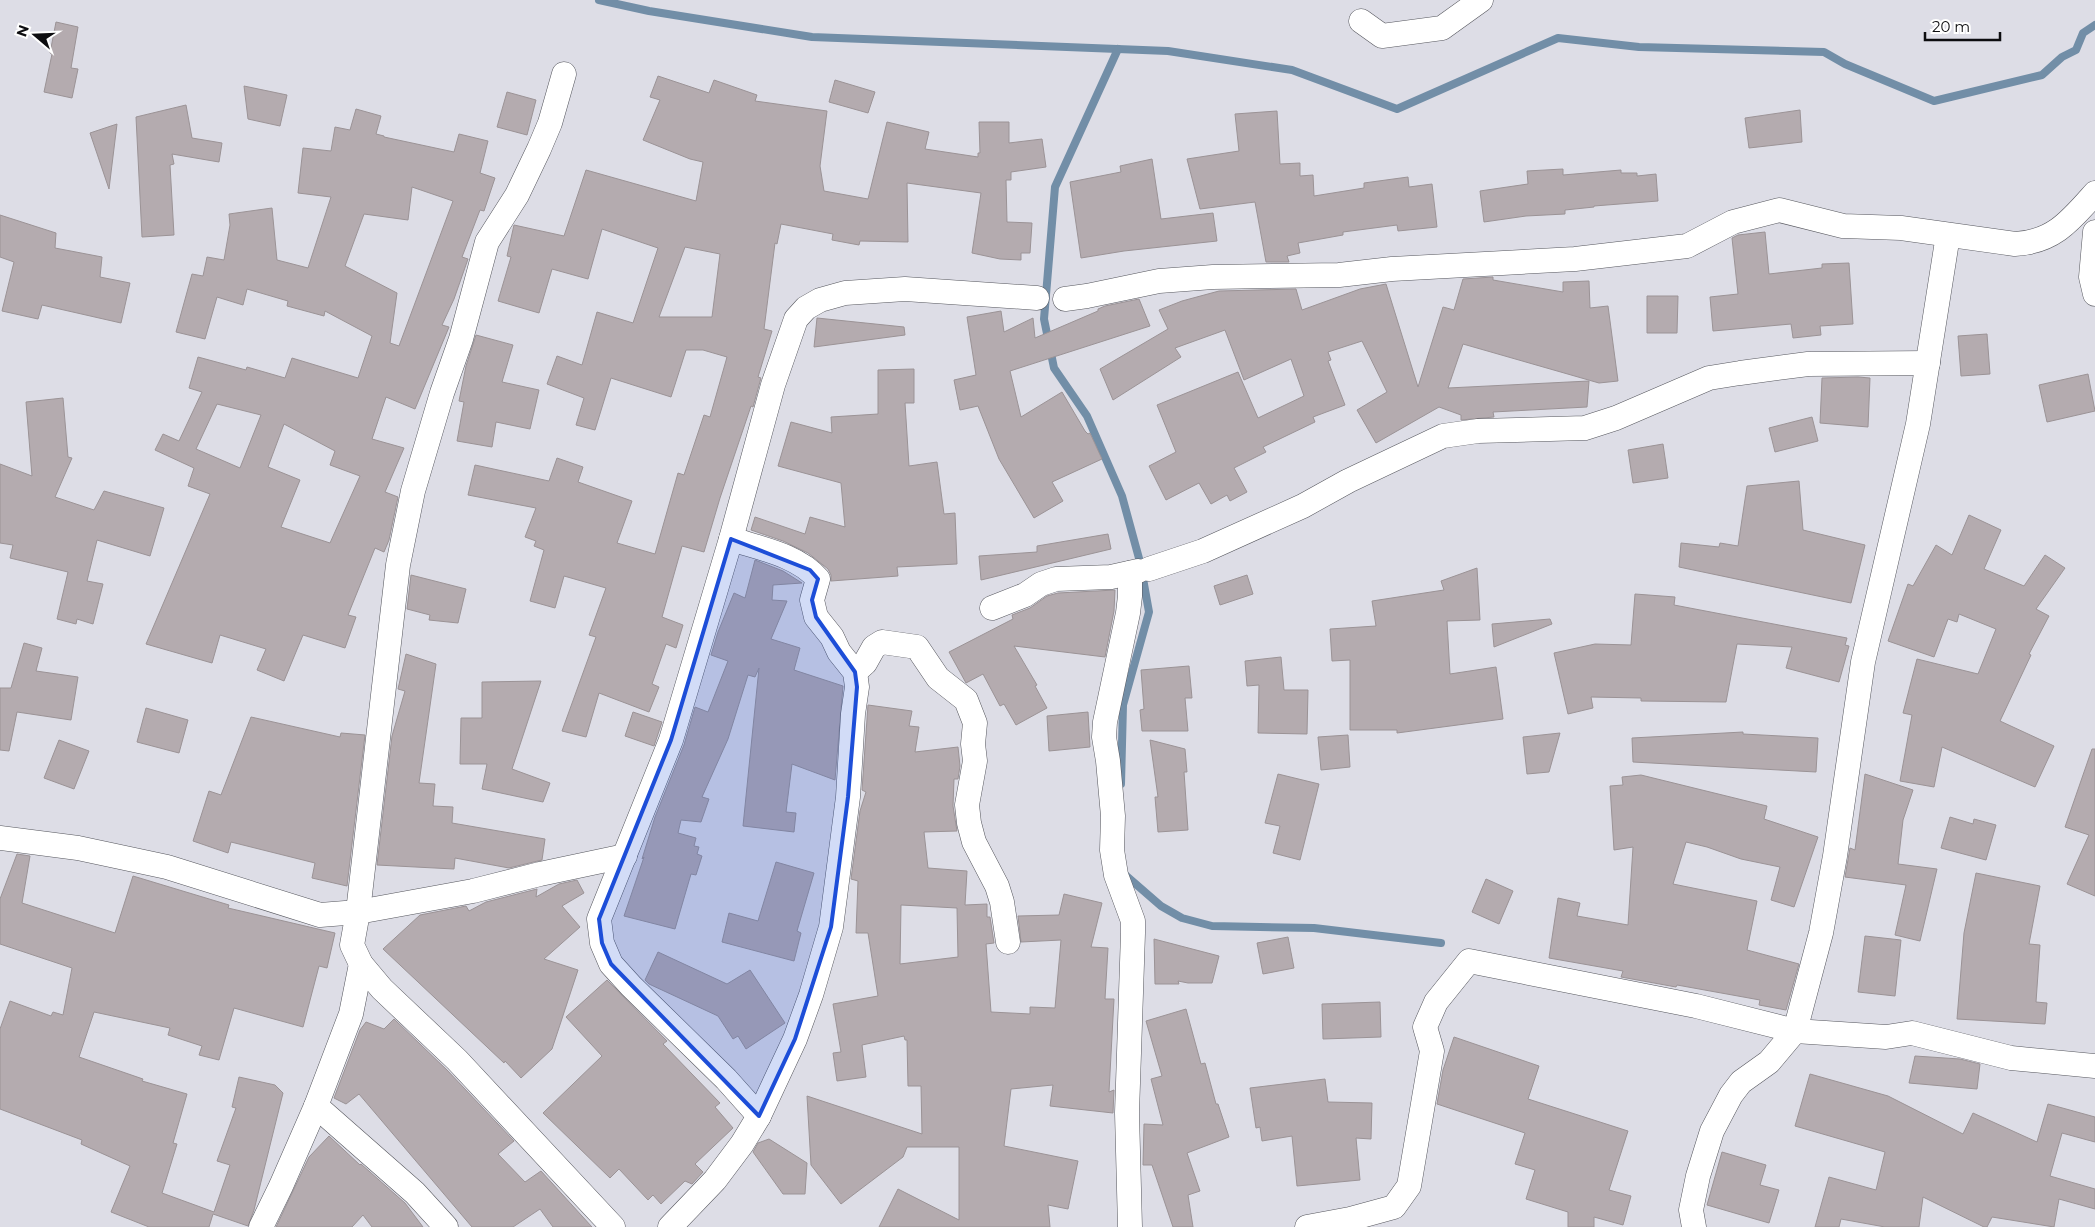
<svg xmlns="http://www.w3.org/2000/svg" width="2095" height="1227" font-family="Montserrat,sans-serif">
<rect width="100%" height="100%" fill="#dddde6"/>
<g fill="none" stroke-linecap="round" stroke-linejoin="round">
<!-- stream -->
<g stroke="#728ea7" stroke-width="8">
<polyline points="599,0 649,11 812,37 1168,51 1292,70 1397,109 1558,38 1639,47 1824,52 1845,64 1934,101 2042,75 2062,57 2076,50 2083,33 2095,25"/>
<polyline points="1118,49 1055,187 1044,319 1054,368 1087,416 1122,496 1140,562 1149,612 1123,705 1121,784"/>
<polyline points="1123,873 1161,906 1182,918 1212,926 1314,928 1441,943"/>
</g>
</g>
<!-- building -->
<g fill="#b4abaf" stroke="#9b9396" fill-rule="evenodd">
<polygon points="56,22 78,27 71,68 78,69 72,98 44,92 52,54 50,53"/>
<path d="M 658,76 L 709,93 L 714,80 L 757,95 L 755,101 L 827,111 L 820,166 L 824,191 L 868,199 L 887,122 L 929,132 L 925,149 L 978,157 L 978,153 L 980,153 L 979,122 L 1009,122 L 1009,143 L 1042,139 L 1046,167 L 1011,172 L 1011,180 L 1006,180 L 1007,222 L 1032,223 L 1030,253 L 1021,253 L 1021,260 L 1000,259 L 972,253 L 981,193 L 907,183 L 908,242 L 860,241 L 859,245 L 832,240 L 833,234 L 781,224 L 777,244 L 775,243 L 764,329 L 772,331 L 758,377 L 761,378 L 753,407 L 751,406 L 720,498 L 704,552 L 682,546 L 662,617 L 683,625 L 676,648 L 666,644 L 652,684 L 659,687 L 649,712 L 599,693 L 586,737 L 562,731 L 596,637 L 589,635 L 606,588 L 564,576 L 555,608 L 530,601 L 544,550 L 534,546 L 536,541 L 525,537 L 536,508 L 468,495 L 475,465 L 549,481 L 557,458 L 583,467 L 578,482 L 632,501 L 617,543 L 655,554 L 678,473 L 684,475 L 704,415 L 710,417 L 727,357 L 703,350 L 686,350 L 671,397 L 611,378 L 595,430 L 576,425 L 584,398 L 547,384 L 557,356 L 582,365 L 597,312 L 633,323 L 658,248 L 602,229 L 588,279 L 552,269 L 539,313 L 498,301 L 511,257 L 507,256 L 514,225 L 564,236 L 586,170 L 696,201 L 703,162 L 690,159 L 643,140 L 660,100 L 650,97 ZM 685,247 L 720,254 L 712,317 L 659,317 Z"/>
<polygon points="835,80 875,92 868,113 829,102"/>
<polygon points="244,86 287,95 280,126 248,119"/>
<polygon points="507,92 536,100 527,135 497,127"/>
<polygon points="186,105 192,138 222,143 219,162 172,154 174,164 170,165 174,235 142,237 136,117"/>
<path d="M 356,109 L 381,116 L 376,134 L 384,136 L 384,137 L 454,152 L 459,134 L 488,141 L 480,173 L 495,178 L 484,211 L 480,210 L 462,257 L 468,259 L 454,299 L 442,325 L 449,327 L 415,409 L 386,397 L 372,439 L 404,448 L 385,492 L 398,497 L 389,540 L 384,552 L 375,548 L 348,615 L 356,617 L 345,648 L 303,635 L 284,681 L 257,670 L 266,649 L 220,635 L 212,663 L 146,644 L 210,494 L 188,486 L 194,468 L 155,450 L 163,434 L 179,441 L 202,392 L 189,388 L 198,357 L 246,370 L 247,367 L 285,378 L 292,358 L 358,378 L 372,336 L 325,311 L 324,316 L 287,306 L 288,301 L 247,289 L 243,305 L 217,297 L 205,339 L 176,332 L 192,274 L 203,276 L 207,257 L 224,260 L 230,225 L 229,214 L 272,208 L 277,260 L 308,268 L 331,197 L 298,193 L 303,148 L 331,151 L 335,127 L 350,130 ZM 412,187 L 453,201 L 399,346 L 390,343 L 397,293 L 345,266 L 364,214 L 408,220 ZM 217,404 L 261,415 L 240,468 L 196,449 ZM 284,424 L 335,451 L 330,465 L 360,476 L 330,543 L 281,527 L 300,480 L 268,467 Z"/>
<polygon points="1800,110 1802,142 1749,148 1745,118"/>
<polygon points="1277,111 1280,164 1300,163 1300,176 1313,175 1314,196 1364,188 1364,183 1408,177 1409,187 1432,184 1437,227 1398,231 1397,225 1343,232 1343,235 1298,243 1300,253 1287,256 1289,262 1266,262 1255,202 1200,209 1187,159 1239,151 1235,114"/>
<polygon points="117,124 109,189 90,133"/>
<polygon points="1152,159 1161,219 1213,213 1217,241 1124,251 1081,258 1070,182 1121,172 1120,166"/>
<polygon points="1563,169 1563,175 1621,170 1621,173 1637,173 1637,176 1656,174 1658,201 1594,206 1594,207 1565,210 1565,214 1526,216 1484,222 1480,191 1528,184 1527,171"/>
<polygon points="0,215 56,233 55,248 102,257 100,277 130,283 121,323 42,305 38,319 2,311 14,262 0,257"/>
<polygon points="1765,232 1769,274 1822,268 1822,264 1849,263 1853,324 1820,326 1821,335 1793,338 1791,324 1713,331 1710,297 1738,294 1732,238 1738,235"/>
<polygon points="1493,277 1493,280 1563,292 1563,282 1589,281 1590,308 1608,306 1618,381 1599,383 1463,344 1448,388 1589,381 1587,407 1493,412 1494,417 1461,420 1461,415 1439,407 1376,443 1357,410 1387,392 1362,341 1328,352 1331,360 1328,361 1345,405 1313,417 1315,422 1263,447 1266,452 1234,468 1247,492 1230,501 1227,495 1211,504 1199,483 1166,500 1149,466 1176,452 1157,405 1238,372 1258,418 1304,396 1291,359 1244,380 1225,330 1175,348 1181,357 1113,400 1100,369 1168,329 1159,310 1182,301 1219,291 1296,289 1302,310 1360,289 1386,284 1418,387 1443,307 1454,310 1463,279"/>
<polygon points="1647,296 1678,296 1677,333 1647,333"/>
<polygon points="1139,299 1150,326 1010,371 1021,417 1062,392 1085,431 1088,434 1090,433 1102,459 1052,482 1063,501 1034,518 999,459 978,406 960,410 954,380 976,375 967,317 1001,311 1004,332 1033,318 1035,338 1098,311 1098,309 1105,306"/>
<polygon points="817,318 904,327 905,335 814,347"/>
<polygon points="1987,334 1990,374 1961,376 1958,336"/>
<polygon points="476,335 513,345 502,382 539,390 530,429 496,422 492,447 457,441 464,402 459,401 466,366"/>
<polygon points="914,369 914,403 905,403 909,466 937,462 944,514 955,513 957,564 897,567 898,576 831,581 831,575 828,569 808,553 783,541 751,530 755,517 805,534 810,517 845,527 841,483 778,466 791,422 832,433 831,417 878,414 878,370"/>
<polygon points="2088,374 2095,411 2047,422 2039,385"/>
<polygon points="1858,377 1870,378 1868,427 1820,423 1822,378"/>
<polygon points="63,398 68,457 72,458 55,497 94,510 104,491 164,508 150,556 97,540 87,581 103,584 93,624 77,619 76,624 57,619 68,572 10,558 13,545 0,543 0,464 32,476 26,402"/>
<polygon points="1812,417 1818,441 1775,452 1769,428"/>
<polygon points="1663,444 1668,478 1633,483 1628,450"/>
<polygon points="1799,481 1803,530 1865,545 1851,603 1679,567 1681,543 1719,547 1720,543 1738,546 1747,486"/>
<polygon points="1969,515 2001,530 1984,569 2024,586 2045,555 2065,568 2036,609 2049,616 2029,654 2031,655 2000,721 2054,746 2035,787 1942,747 1934,787 1900,781 1912,715 1903,713 1917,659 1978,674 1996,629 1959,614 1957,622 1948,619 1934,657 1888,641 1908,584 1913,586 1936,545 1952,555"/>
<polygon points="1108,534 1111,549 981,580 979,556 1037,552 1037,546"/>
<polygon points="755,560 783,571 802,583 773,585 772,600 787,601 771,639 800,648 794,670 843,686 835,780 792,764 786,812 796,813 794,832 743,826 759,668 755,677 748,675 728,739 702,797 709,799 701,822 681,820 678,833 696,838 694,846 699,847 697,854 702,856 696,875 691,874 675,929 624,916 644,857 642,859 655,817 684,745 695,707 708,712 728,661 711,655 718,632 734,593 745,598"/>
<polygon points="1477,568 1480,620 1447,621 1450,674 1496,667 1503,719 1397,733 1397,730 1350,730 1350,660 1332,661 1330,629 1376,626 1372,601 1444,590 1441,581"/>
<polygon points="411,575 466,589 458,623 429,620 430,615 407,609"/>
<polygon points="1247,575 1253,594 1220,605 1214,586"/>
<polygon points="1115,590 1114,611 1105,657 1014,646 1037,685 1035,686 1047,708 1016,725 1004,704 1000,706 983,674 966,683 949,652 1013,619 1012,615 1030,608 1047,596 1058,593"/>
<polygon points="1635,594 1675,597 1674,605 1847,638 1845,645 1849,646 1839,682 1786,668 1792,647 1737,644 1726,702 1641,701 1641,698 1591,697 1593,708 1568,714 1554,653 1595,644 1631,645"/>
<polygon points="1550,619 1552,624 1494,647 1492,624"/>
<polygon points="24,643 42,648 36,671 78,677 71,720 17,712 9,751 0,750 0,688 11,688"/>
<polygon points="406,654 436,664 419,783 435,784 433,806 453,807 452,823 545,839 542,860 509,868 455,858 454,869 377,865 392,736 405,691 398,689"/>
<polygon points="1281,657 1284,690 1308,690 1307,734 1258,733 1259,685 1247,686 1245,661"/>
<polygon points="1189,666 1192,698 1185,698 1188,731 1142,731 1140,710 1144,709 1141,670"/>
<polygon points="541,681 512,769 550,783 543,802 482,789 487,764 460,764 461,718 482,718 482,682"/>
<path d="M 868,705 L 912,711 L 909,726 L 919,727 L 915,752 L 958,747 L 960,766 L 958,779 L 954,779 L 953,806 L 957,831 L 924,832 L 928,868 L 967,871 L 965,905 L 987,904 L 987,917 L 990,917 L 994,943 L 986,944 L 991,1012 L 1030,1014 L 1030,1007 L 1055,1008 L 1061,940 L 1021,942 L 1018,916 L 1059,915 L 1064,894 L 1102,903 L 1091,947 L 1108,948 L 1105,999 L 1114,999 L 1109,1092 L 1114,1090 L 1113,1113 L 1050,1106 L 1053,1085 L 1011,1089 L 1004,1146 L 1078,1161 L 1068,1209 L 1048,1205 L 1050,1227 L 879,1227 L 898,1189 L 959,1220 L 959,1147 L 907,1147 L 903,1157 L 841,1204 L 811,1165 L 807,1096 L 922,1134 L 921,1086 L 908,1086 L 907,1040 L 905,1040 L 904,1036 L 862,1045 L 866,1077 L 837,1081 L 833,1053 L 841,1052 L 833,1004 L 878,996 L 868,933 L 856,933 L 858,881 L 851,879 L 860,811 L 866,792 L 862,790 ZM 901,905 L 957,908 L 958,957 L 900,964 Z"/>
<polygon points="146,708 188,720 179,753 137,742"/>
<polygon points="633,712 662,722 654,746 625,736"/>
<polygon points="1088,712 1090,747 1049,751 1047,716"/>
<polygon points="251,717 340,737 341,733 365,735 347,886 312,878 315,863 231,842 228,853 193,841 209,791 221,795"/>
<polygon points="1743,732 1743,734 1818,738 1816,772 1633,762 1632,738"/>
<polygon points="1560,733 1549,772 1527,774 1523,737"/>
<polygon points="1348,735 1350,767 1321,770 1318,737"/>
<polygon points="59,740 89,751 74,789 44,778"/>
<polygon points="1150,740 1185,749 1187,772 1184,772 1188,830 1158,832 1155,797 1158,797"/>
<polygon points="2092,749 2095,749 2095,896 2067,884 2089,835 2065,827"/>
<polygon points="1278,774 1319,784 1300,860 1273,853 1280,826 1265,823"/>
<polygon points="1865,774 1913,790 1903,820 1898,864 1937,869 1920,941 1895,935 1906,885 1845,877 1850,848 1855,850"/>
<polygon points="1641,775 1767,806 1764,819 1818,837 1794,907 1771,900 1780,867 1741,859 1707,847 1686,842 1673,884 1757,901 1747,950 1799,964 1786,1010 1759,1005 1760,1000 1677,985 1676,987 1621,977 1623,971 1549,958 1558,898 1580,903 1577,916 1628,925 1633,847 1614,850 1610,786 1623,785 1622,777"/>
<polygon points="1950,817 1973,824 1974,819 1996,825 1986,860 1941,848"/>
<polygon points="17,854 30,856 22,903 115,933 133,876 229,905 228,908 335,933 327,968 319,966 303,1027 234,1008 219,1060 199,1055 202,1046 168,1035 170,1028 94,1012 79,1057 143,1079 142,1081 187,1094 173,1143 177,1144 162,1193 214,1212 230,1165 217,1161 236,1108 232,1107 239,1077 275,1085 283,1093 254,1210 248,1226 213,1214 209,1227 149,1227 111,1212 130,1166 81,1144 82,1140 0,1109 0,1029 10,1001 51,1016 53,1012 63,1015 72,968 0,944 0,899"/>
<polygon points="776,862 814,873 797,931 801,933 794,961 722,942 729,913 758,921"/>
<polygon points="1976,873 2040,886 2029,944 2040,945 2036,1002 2047,1003 2045,1024 1957,1019 1964,933"/>
<polygon points="1486,879 1513,891 1499,924 1472,912"/>
<polygon points="577,880 584,893 562,906 580,927 544,959 578,970 552,1049 521,1078 505,1061 504,1063 383,949 420,915 466,906 469,911 486,902 537,889 536,897 559,884"/>
<polygon points="1865,936 1901,940 1895,996 1858,992"/>
<polygon points="1288,937 1294,968 1263,974 1257,943"/>
<polygon points="1154,939 1219,956 1212,983 1188,983 1178,981 1179,984 1155,984"/>
<polygon points="658,952 727,984 750,970 785,1023 746,1049 738,1036 733,1039 718,1016 649,984 645,980"/>
<polygon points="607,980 667,1041 663,1044 720,1103 715,1107 733,1128 695,1164 703,1172 692,1184 685,1181 661,1204 653,1195 648,1200 619,1169 610,1178 543,1113 602,1056 566,1017"/>
<polygon points="1380,1002 1381,1037 1323,1039 1322,1004"/>
<polygon points="1186,1009 1201,1064 1205,1063 1216,1104 1218,1104 1229,1137 1187,1153 1200,1191 1188,1195 1193,1227 1173,1227 1152,1165 1143,1165 1144,1124 1163,1125 1151,1079 1162,1076 1146,1021"/>
<polygon points="394,1019 447,1070 514,1141 498,1154 525,1182 541,1171 592,1227 553,1227 540,1209 513,1227 472,1227 359,1094 346,1104 334,1098 360,1030 366,1022 384,1029"/>
<polygon points="1454,1037 1539,1066 1528,1099 1628,1131 1609,1190 1631,1196 1623,1225 1594,1217 1594,1227 1568,1227 1568,1212 1526,1199 1535,1170 1515,1164 1525,1133 1437,1104 1443,1070"/>
<polygon points="1915,1056 1960,1059 1980,1064 1977,1089 1909,1083"/>
<polygon points="1810,1074 1888,1096 1963,1134 1973,1113 2037,1142 2048,1104 2095,1117 2095,1142 2062,1133 2050,1176 2095,1189 2095,1209 2059,1199 2054,1227 1992,1217 1987,1227 1984,1227 1923,1197 1919,1227 1885,1227 1841,1219 1839,1227 1815,1227 1829,1177 1876,1190 1885,1152 1795,1126"/>
<polygon points="1325,1079 1328,1102 1372,1103 1371,1139 1356,1138 1360,1180 1297,1186 1292,1136 1262,1141 1260,1127 1256,1128 1250,1088"/>
<polygon points="329,1136 360,1165 361,1164 405,1203 423,1227 372,1227 363,1215 352,1227 276,1227 309,1157"/>
<polygon points="769,1139 807,1163 805,1194 783,1194 753,1152 758,1143"/>
<polygon points="1722,1152 1766,1165 1760,1185 1779,1190 1769,1223 1707,1205"/>
</g>
<g fill="none" stroke-linecap="round" stroke-linejoin="round">
<defs>
<g id="minor">
<polyline points="1361,21 1382,36 1442,28 1481,0"/>
<polyline points="564,74 550,123 539,149 517,195 487,242 461,339 442,393 413,491 398,565 358,912 352,945 361,964 382,989 457,1060 613,1227"/>
<polyline points="2095,232 2091,277 2095,294"/>
<path d="M 1065,299 L 1087,296 L 1159,281 L 1213,277 L 1339,275 L 1392,269 L 1575,259 L 1687,246 L 1733,222 L 1779,210 L 1843,226 L 1901,228 L 2015,244 C 2054,242 2071,220 2095,193"/>
<polyline points="1149,569 1203,551 1303,506 1348,481 1443,436 1478,431 1585,428 1616,418 1709,378 1740,373 1808,364 1928,363"/>
<polyline points="992,608 1025,595 1041,584 1056,579 1111,577 1138,571"/>
<polyline points="855,672 865,663 874,647 882,642 917,647 938,678 966,700 975,723 973,744 975,761 967,805 969,823 974,842 997,886 1002,902 1008,942"/>
<polyline points="0,838 78,848 167,867 320,915 358,912 473,891 540,874 625,856"/>
<polyline points="316,1106 415,1193 446,1227"/>
<polyline points="759,1116 726,1079 631,986 611,964 602,943 599,919 671,740 731,539 773,385 796,319 806,308 820,300 845,293 905,289 1037,298"/>
<polyline points="261,1227 281,1186 316,1106 351,1014 361,964"/>
<path d="M 670,1227 L 715,1180 L 742,1144 L 759,1116 L 795,1039 L 811,995 L 831,927 L 848,797 L 853,714 L 857,687 L 855,672 L 839,652 L 832,637 L 816,617 L 812,600 L 818,579 C 798,555 759,548 731,539"/>
<polyline points="1130,1227 1127,1113 1133,933 1133,921 1116,875 1112,850 1113,816 1108,761 1104,737 1105,722 1128,613 1130,596 1130,573"/>
<polyline points="1307,1227 1350,1219 1394,1207 1409,1186 1432,1051 1425,1027 1436,1002 1469,961 1696,1006 1795,1031 1886,1037 1912,1033 2011,1058 2095,1066"/>
<polyline points="1694,1227 1691,1210 1698,1176 1712,1131 1731,1095 1741,1082 1769,1062 1795,1031 1821,933 1835,856 1863,662 1918,424 1948,235"/>
</g>
</defs>
<!-- minor casing -->
<use href="#minor" stroke="#56575e" stroke-width="25"/>
<!-- minor -->
<use href="#minor" stroke="#fff" stroke-width="24"/>
</g>
<!-- marked area -->
<path fill="#1d4ed8" fill-opacity="0.2" stroke="#1d4ed8" stroke-width="4" stroke-linejoin="round" d="M 731,539 L 810,570 L 818,579 L 812,600 L 816,617 L 855,672 L 857,687 L 848,797 L 831,927 L 795,1039 L 759,1116 L 611,964 L 602,943 L 599,919 L 671,740 Z"/>
<!-- north arrow -->
<g transform="translate(35 35) rotate(289)" stroke="#ffffff" stroke-width="4" paint-order="stroke">
<path d="M0-4L9 19L0 12L-9 19Z" fill="#0d0d10"/>
<text y="-8" font-size="14" font-weight="bold" text-anchor="middle" fill="#0d0d10">N</text>
</g>
<!-- scale -->
<path d="M1925 32v8h75v-8" fill="none" stroke="#0d0d10" stroke-width="2.5"/>
<text x="1932" y="32" font-size="15" fill="#0d0d10" stroke="#ffffff" stroke-width="4" paint-order="stroke">20 m</text>
</svg>
